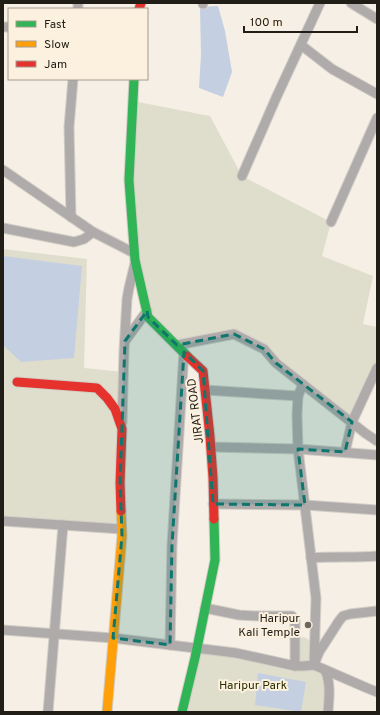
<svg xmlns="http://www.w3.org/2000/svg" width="380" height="715" font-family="Overpass,sans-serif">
<rect width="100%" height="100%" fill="#f6efe5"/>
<!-- green -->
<g fill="#dfdecc">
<polygon points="133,101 210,116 242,176 331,222 322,256 373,276 363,324 377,327 377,368 352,422 264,349 234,334 177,345 148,317 135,260"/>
<polygon points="3,249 87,259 84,368 124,372 121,529 3,521"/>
<polygon points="304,637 315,643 314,664 325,670 328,712 182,712 197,648 294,666 295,639"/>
</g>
<!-- water -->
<g fill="#c4cfe2">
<polygon points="218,6 225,31 232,72 223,97 199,88 201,55 200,7"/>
<polygon points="3,256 82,266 74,358 21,362 3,345"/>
<polygon points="258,673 306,682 301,712 255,705"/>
</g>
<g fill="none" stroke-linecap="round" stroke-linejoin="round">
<defs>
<g id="street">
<polyline points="351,3 377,19"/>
<polyline points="203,4 203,3"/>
<polyline points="78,9 78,3"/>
<polyline points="3,27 9,27"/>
<polyline points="301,45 332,69 377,94"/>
<polyline points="3,170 93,232 134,253"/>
<polyline points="242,176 276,98 320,3"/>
<polyline points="71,217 69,127 73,79"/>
<polyline points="331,222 377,118"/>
<polyline points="3,228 74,242 84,239 93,232"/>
<polyline points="125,341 147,311"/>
<polyline points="177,345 234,334 264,349 276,363 365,433 377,441"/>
<polyline points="303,384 298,396 297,415 298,449 316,598 314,665 367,688 377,692"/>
<polyline points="205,390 298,396"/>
<polyline points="122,423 124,351 127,299 129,288 135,263"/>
<polyline points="211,447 298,449 377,455"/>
<polyline points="345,452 352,422 377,368"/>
<polyline points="213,504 305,505 377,510"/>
<polyline points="3,521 121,529"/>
<path d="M 311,558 C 333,556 355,558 377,556"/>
<polyline points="205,608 239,615 258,616 292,616 295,620 295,666"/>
<polyline points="3,630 113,638 236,653 295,666 304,666 314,665 319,652 339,621 343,616 350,614 377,611"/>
<polyline points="170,645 172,545 184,352"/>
<path d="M 325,670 C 331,683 329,698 328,712"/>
<polyline points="48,712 63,525"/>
</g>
<g id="fast">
<polyline points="134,79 129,180 135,260 148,317 187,356"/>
<polyline points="182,712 195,658 215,560 214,519"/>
</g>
<polyline id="slow" points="107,712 122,536 121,511"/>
<g id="jam">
<polyline points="139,9 141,3"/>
<polyline points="187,356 203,371 210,437 213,478 214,519"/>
<polyline points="17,382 97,388 107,398 115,409 122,429 120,483 121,511"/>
</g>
</defs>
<!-- street casing -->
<use href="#street" stroke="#d2cdc6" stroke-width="11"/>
<!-- fast casing -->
<use href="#fast" stroke="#d2cdc6" stroke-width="11"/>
<!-- slow casing -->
<use href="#slow" stroke="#d2cdc6" stroke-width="11"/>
<!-- jam casing -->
<use href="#jam" stroke="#d2cdc6" stroke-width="11"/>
<!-- street -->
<use href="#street" stroke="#afabaa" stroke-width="9"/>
<!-- fast -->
<use href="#fast" stroke="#30b455" stroke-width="9"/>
<!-- slow -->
<use href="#slow" stroke="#ff9f0a" stroke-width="9"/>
<!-- jam -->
<use href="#jam" stroke="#e5322d" stroke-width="9"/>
</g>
<!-- marked area -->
<path fill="#0f766e" fill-opacity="0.2" stroke="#0f766e" stroke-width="3" stroke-dasharray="8 5" stroke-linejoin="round" d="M 147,311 L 148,317 L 177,345 L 234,334 L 264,349 L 276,363 L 352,422 L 345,452 L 298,449 L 305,505 L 213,504 L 203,371 L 184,352 L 172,545 L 170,645 L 113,638 L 122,536 L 120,483 L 125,341 Z"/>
<!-- markers -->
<circle fill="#6c665f" stroke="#fcf0df" stroke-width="1.5" cx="308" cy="625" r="4"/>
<g text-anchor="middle" stroke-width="4" stroke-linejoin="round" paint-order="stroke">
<!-- street labels -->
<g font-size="12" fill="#211d17" stroke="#fcf0df">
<text transform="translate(195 411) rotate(-97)" y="4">JIRAT ROAD</text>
</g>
<!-- poi labels -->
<g font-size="12" fill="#211d17" stroke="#fcf0df" text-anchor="end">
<text x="300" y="622">Haripur<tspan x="300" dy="14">Kali Temple</tspan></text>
</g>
<!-- park labels -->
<g font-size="12" fill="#2b2f01" stroke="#fcf0df">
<text x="253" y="689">Haripur Park</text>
</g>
</g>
<!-- border -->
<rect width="380" height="715" fill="none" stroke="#211d17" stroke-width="8"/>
<!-- legend -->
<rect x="8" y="8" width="140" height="72" fill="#fcf0df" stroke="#a49c8f"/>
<rect x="16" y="21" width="20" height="6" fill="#30b455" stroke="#a49c8f"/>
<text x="44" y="28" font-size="12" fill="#211d17">Fast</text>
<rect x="16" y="41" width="20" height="6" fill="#ff9f0a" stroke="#a49c8f"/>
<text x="44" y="48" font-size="12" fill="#211d17">Slow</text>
<rect x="16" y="61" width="20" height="6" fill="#e5322d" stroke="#a49c8f"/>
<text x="44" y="68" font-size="12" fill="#211d17">Jam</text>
<!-- scale -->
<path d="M244 26v6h113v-6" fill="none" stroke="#211d17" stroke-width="2"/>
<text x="250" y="26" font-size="12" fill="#211d17" stroke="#fcf0df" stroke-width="3" paint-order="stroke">100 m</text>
</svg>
